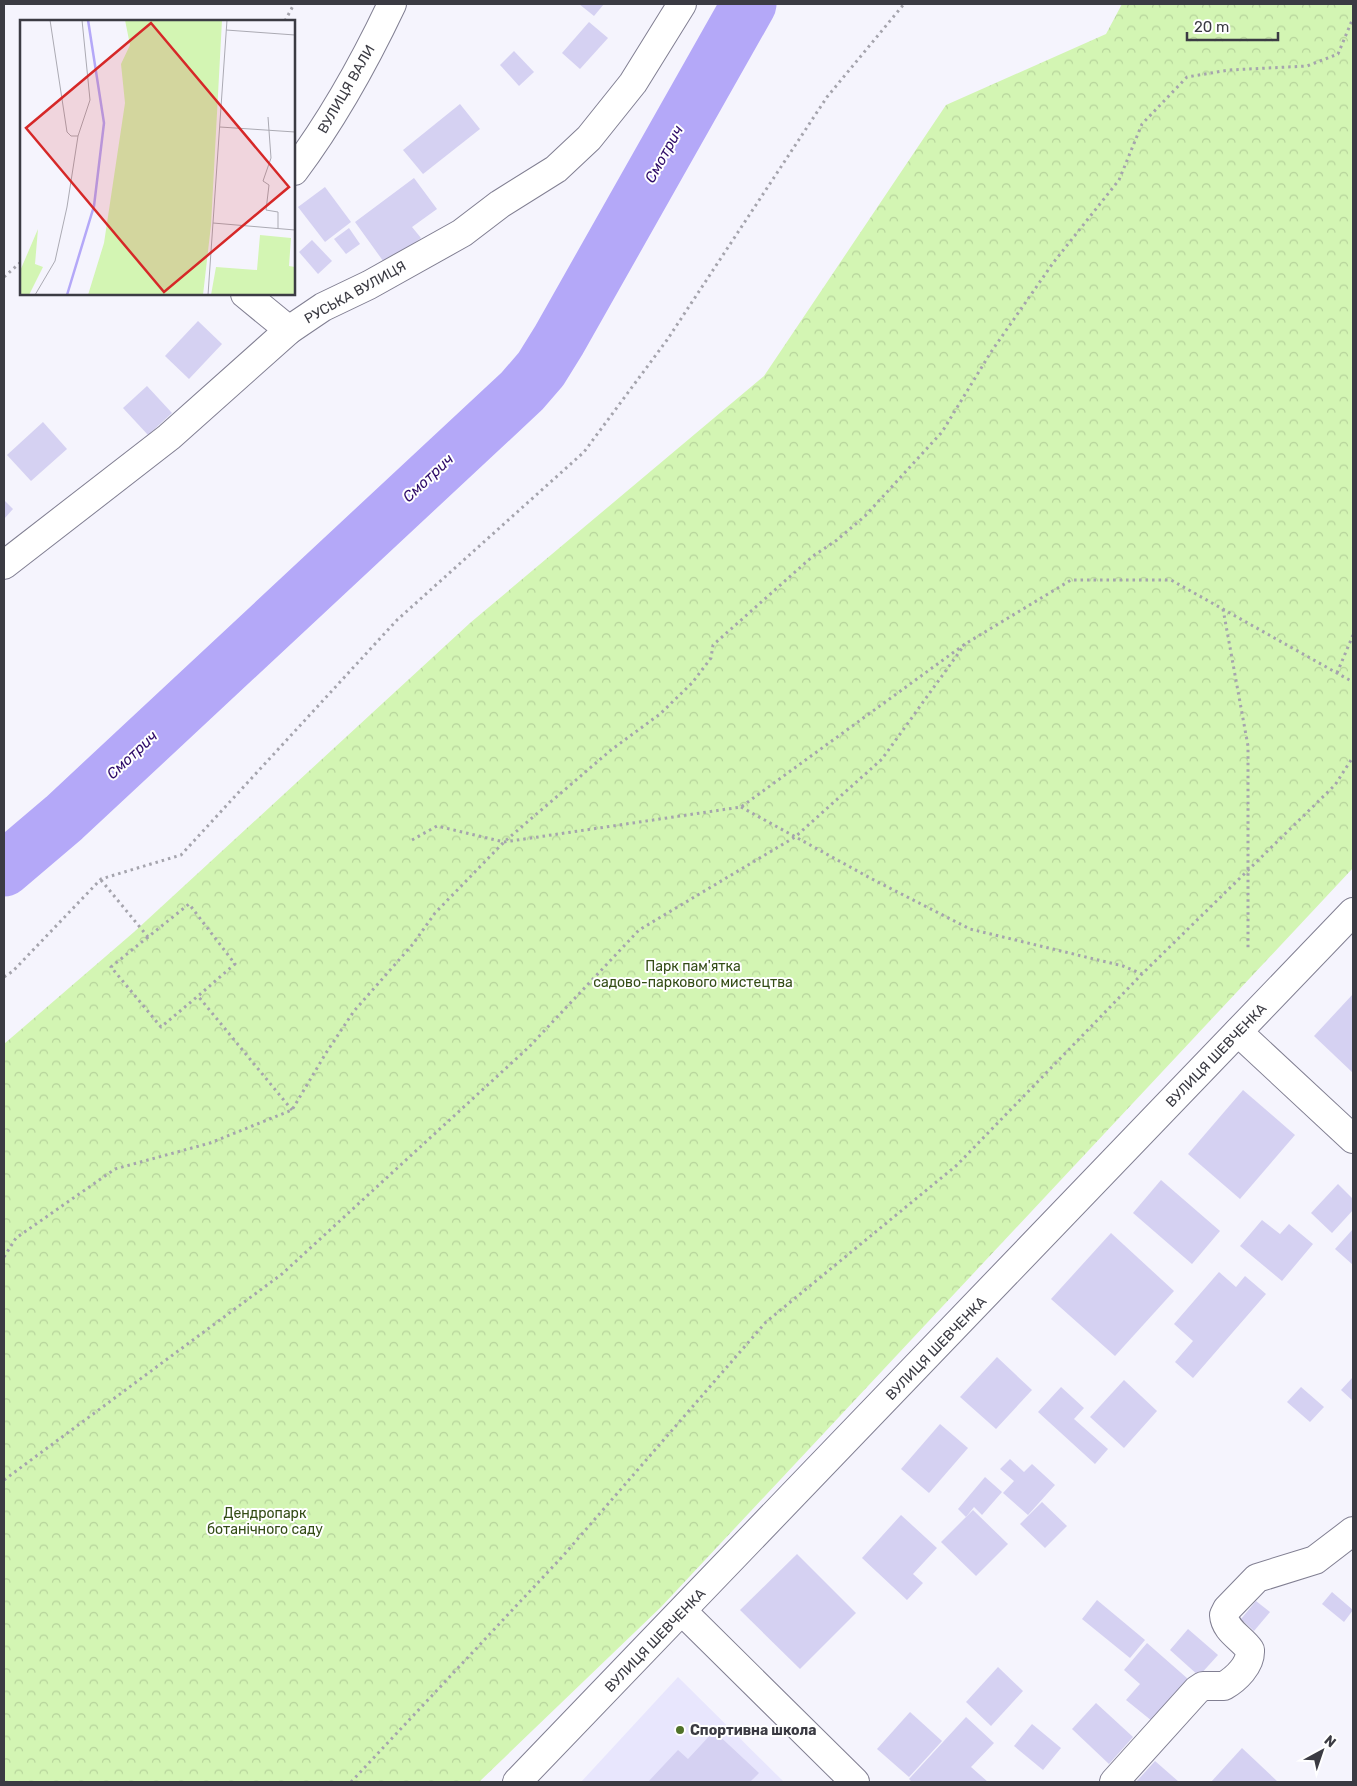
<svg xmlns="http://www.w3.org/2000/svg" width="1357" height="1786" font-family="Rubik,sans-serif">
<defs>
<pattern id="forest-crowns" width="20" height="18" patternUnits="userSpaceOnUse" patternTransform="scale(1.25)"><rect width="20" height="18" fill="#d3f5b3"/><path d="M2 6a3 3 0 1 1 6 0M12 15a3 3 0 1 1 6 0" fill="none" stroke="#b6d39b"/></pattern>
</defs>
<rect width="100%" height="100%" fill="#f5f4fd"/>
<!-- built -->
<polygon fill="#e8e6fd" points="678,1677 784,1782 581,1782"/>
<!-- forest -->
<polygon fill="url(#forest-crowns)" points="1122,4 1353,4 1353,868 661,1607 479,1782 4,1782 4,1044 134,932 470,623 764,376 946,105 1106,34"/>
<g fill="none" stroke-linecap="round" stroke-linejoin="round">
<!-- river -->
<polyline stroke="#b4a8f8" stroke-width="55" points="4,869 64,818 522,391 541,369 559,340 749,4"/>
</g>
<!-- building -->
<g fill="#d5d1f2">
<polygon points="579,4 604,4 594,16"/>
<polygon points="589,22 608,38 580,69 562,53"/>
<polygon points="514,51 534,72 519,86 500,65"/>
<polygon points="460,104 480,129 423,174 403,150"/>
<polygon points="414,178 437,209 412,227 421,238 386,265 355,222"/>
<polygon points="325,187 351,222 325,242 298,207"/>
<polygon points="349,228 360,244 346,254 334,239"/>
<polygon points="312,240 332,261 318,274 299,252"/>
<polygon points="198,321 222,344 189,379 165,356"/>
<polygon points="147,386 172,413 148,435 123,408"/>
<polygon points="43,422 67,449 31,481 7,455"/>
<polygon points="4,500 13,509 4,519"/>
<polygon points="1353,994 1353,1073 1314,1036"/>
<polygon points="1243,1090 1295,1135 1240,1199 1188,1154"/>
<polygon points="1161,1180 1220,1231 1192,1264 1133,1213"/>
<polygon points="1338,1184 1353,1199 1353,1210 1332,1233 1311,1213"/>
<polygon points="1262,1220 1280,1234 1289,1224 1313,1244 1282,1281 1240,1246"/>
<polygon points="1353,1229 1353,1265 1335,1249"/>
<polygon points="1111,1233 1174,1291 1115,1356 1051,1299"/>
<polygon points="1219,1272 1236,1287 1245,1276 1266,1294 1193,1378 1175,1362 1193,1341 1174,1324"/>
<polygon points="997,1357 1032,1390 996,1429 960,1397"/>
<polygon points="1353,1377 1353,1401 1341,1390"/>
<polygon points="1124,1380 1157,1411 1124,1448 1090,1417"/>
<polygon points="1061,1387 1084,1408 1074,1419 1108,1449 1095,1464 1038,1412"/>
<polygon points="1301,1387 1324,1407 1310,1422 1287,1402"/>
<polygon points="940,1424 968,1448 929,1493 901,1469"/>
<polygon points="1010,1459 1024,1472 1032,1464 1055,1485 1028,1515 1003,1493 1014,1481 1000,1469"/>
<polygon points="985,1477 1002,1492 982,1515 974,1507 966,1517 958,1509"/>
<polygon points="1042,1502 1067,1526 1045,1548 1020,1524"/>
<polygon points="973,1510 1008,1544 976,1576 941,1542"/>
<polygon points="901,1515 937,1548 913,1574 923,1583 907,1600 862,1558"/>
<polygon points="797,1554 856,1613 800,1669 740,1610"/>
<polygon points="1332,1592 1353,1610 1344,1622 1322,1604"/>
<polygon points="1097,1600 1145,1640 1130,1658 1082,1619"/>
<polygon points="1256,1601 1270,1612 1254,1631 1241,1619"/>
<polygon points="1188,1629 1218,1655 1199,1676 1170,1650"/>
<polygon points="1147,1643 1188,1679 1152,1721 1126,1700 1140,1684 1124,1670"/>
<polygon points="998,1667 1023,1691 991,1726 966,1702"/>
<polygon points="1096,1703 1133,1737 1109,1764 1072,1729"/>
<polygon points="910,1712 942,1741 909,1777 877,1749"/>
<polygon points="966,1717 994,1743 971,1767 988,1782 912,1782 909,1779"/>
<polygon points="1032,1724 1061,1748 1043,1770 1014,1746"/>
<polygon points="714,1731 759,1773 750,1782 648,1782 678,1750 688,1759"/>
<polygon points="1242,1748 1278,1782 1211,1782"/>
<polygon points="1155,1761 1179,1782 1136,1782"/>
</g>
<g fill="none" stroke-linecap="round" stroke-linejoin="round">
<defs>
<g id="minor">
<path d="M 294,171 C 333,119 364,63 392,4"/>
<polyline points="245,294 289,330"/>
<polyline points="4,565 169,437 289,330 323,307 369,285 462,233 500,204 556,169 589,138 633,83 682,4"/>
<polyline points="1238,1032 1353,1139"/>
<polyline points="683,1612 855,1782"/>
<polyline points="517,1782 1353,912"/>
<path d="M 1114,1782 L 1197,1690 L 1203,1686 L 1224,1686 C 1236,1679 1251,1665 1250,1650 C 1242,1638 1225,1631 1224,1615 L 1227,1609 L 1257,1578 L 1315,1560 L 1353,1531"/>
</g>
</defs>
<!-- minor casing -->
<use href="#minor" stroke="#817f92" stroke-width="30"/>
<!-- path -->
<g stroke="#a5a4ad" stroke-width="3" stroke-dasharray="2.5 4" stroke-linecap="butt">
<polyline points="285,21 294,4"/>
<polyline points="4,277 21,262"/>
<polyline points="1223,609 1248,746 1248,948"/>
<polyline points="1337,673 1353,635"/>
<polyline points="741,807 872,879 970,929 1123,966 1142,974"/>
<polyline points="412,840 437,826 504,842 741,807 965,644 1071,580 1171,580 1353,682"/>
<polyline points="101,880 148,937 189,904 235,964 198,996 292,1110"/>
<polyline points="148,937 111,967 161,1027 198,996"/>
<polyline points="4,977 13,971 101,879 181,855 397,620 584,452 667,340 827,97 904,4"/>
<polyline points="4,1257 16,1238 115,1169 210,1143 292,1110 326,1053 354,1011 413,944 435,913 504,842 611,750 660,714 692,683 711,658 713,645 813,556 837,540 865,516 942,432 991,352 1053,263 1119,180 1142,124 1187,77 1229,70 1307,66 1338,54 1353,18"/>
<polyline points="4,1480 282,1274 529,1047 639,930 795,837 882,759 965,644"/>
<polyline points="351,1782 562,1557 766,1322 957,1165 1142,974 1335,785 1353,757"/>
</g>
<!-- minor -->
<use href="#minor" stroke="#fff" stroke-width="28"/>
</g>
<!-- markers -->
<circle fill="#507229" stroke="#fff" stroke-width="2" cx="680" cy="1730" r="5"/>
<g text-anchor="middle" stroke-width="4" stroke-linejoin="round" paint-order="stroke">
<!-- street labels -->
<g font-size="14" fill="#3b3b43" stroke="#fff">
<text transform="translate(346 89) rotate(-60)" y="5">ВУЛИЦЯ ВАЛИ</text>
<text transform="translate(355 292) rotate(-29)" y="5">РУСЬКА ВУЛИЦЯ</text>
<text transform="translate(1216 1055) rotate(-46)" y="5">ВУЛИЦЯ ШЕВЧЕНКА</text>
<text transform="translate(936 1348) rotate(-46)" y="5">ВУЛИЦЯ ШЕВЧЕНКА</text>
<text transform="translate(655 1640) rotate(-46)" y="5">ВУЛИЦЯ ШЕВЧЕНКА</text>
</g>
<!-- park labels -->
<g font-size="14" fill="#334c15" stroke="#fff">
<text x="693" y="971">Парк пам'ятка<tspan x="693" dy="16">садово-паркового мистецтва</tspan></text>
<text x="265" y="1518">Дендропарк<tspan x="265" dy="16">ботанічного саду</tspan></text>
</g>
<!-- poi labels -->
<g font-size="14" font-weight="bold" fill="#3b3b43" stroke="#fff" text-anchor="start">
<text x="690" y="1735">Спортивна школа</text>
</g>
<!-- water labels -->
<g font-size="15" font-style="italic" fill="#2f0c69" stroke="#fff">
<text transform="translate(664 154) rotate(-61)" y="5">Смотрич</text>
<text transform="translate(428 478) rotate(-43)" y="5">Смотрич</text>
<text transform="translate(132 755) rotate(-43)" y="5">Смотрич</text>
</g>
</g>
<!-- overview -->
<g transform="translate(20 20)">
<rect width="275" height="275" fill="#f5f4fd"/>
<path d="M 18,209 L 15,244 L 23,247 L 9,275 L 0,275 L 0,251 Z" fill="#d3f5b3"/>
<path d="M 105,0 L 202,0 L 191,205 L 183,275 L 68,275 L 84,223 L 105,83 L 101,44 L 110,25 Z" fill="#d3f5b3"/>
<path d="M 240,215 L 271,218 L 269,246 L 275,247 L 275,275 L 191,275 L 196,247 L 237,250 Z" fill="#d3f5b3"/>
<path fill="none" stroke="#b4a8f8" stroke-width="2.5" d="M 47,275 L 74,186 L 84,103 L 68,0"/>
<path fill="none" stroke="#abaab3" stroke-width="1" d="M 30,0 L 47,112 L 51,116 L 58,116M 206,10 L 275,15M 248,97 L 251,138 L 243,161 L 249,165 L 246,190 L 258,192 L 258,209M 200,107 L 275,112M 193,203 L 275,210M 15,275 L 35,241 L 47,187 L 58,116 L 70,80 L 62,0M 188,275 L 207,0"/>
<path fill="#d62828" fill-opacity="0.15" stroke="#d62828" stroke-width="2.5" d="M 131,3 L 269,167 L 144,272 L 6,108 Z"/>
<rect width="275" height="275" fill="none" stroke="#3b3b43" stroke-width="2.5"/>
</g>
<!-- border -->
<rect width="1357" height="1786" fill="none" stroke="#3b3b43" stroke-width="10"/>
<!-- north arrow -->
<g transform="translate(1322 1751) rotate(40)" stroke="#ffffff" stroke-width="4" paint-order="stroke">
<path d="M0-4L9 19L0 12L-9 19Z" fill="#3b3b43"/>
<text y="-8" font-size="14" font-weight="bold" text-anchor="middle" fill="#3b3b43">N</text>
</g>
<!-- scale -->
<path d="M1187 32v8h91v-8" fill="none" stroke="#3b3b43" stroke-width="2.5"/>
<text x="1194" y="32" font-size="15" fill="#3b3b43" stroke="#ffffff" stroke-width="4" paint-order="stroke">20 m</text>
</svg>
